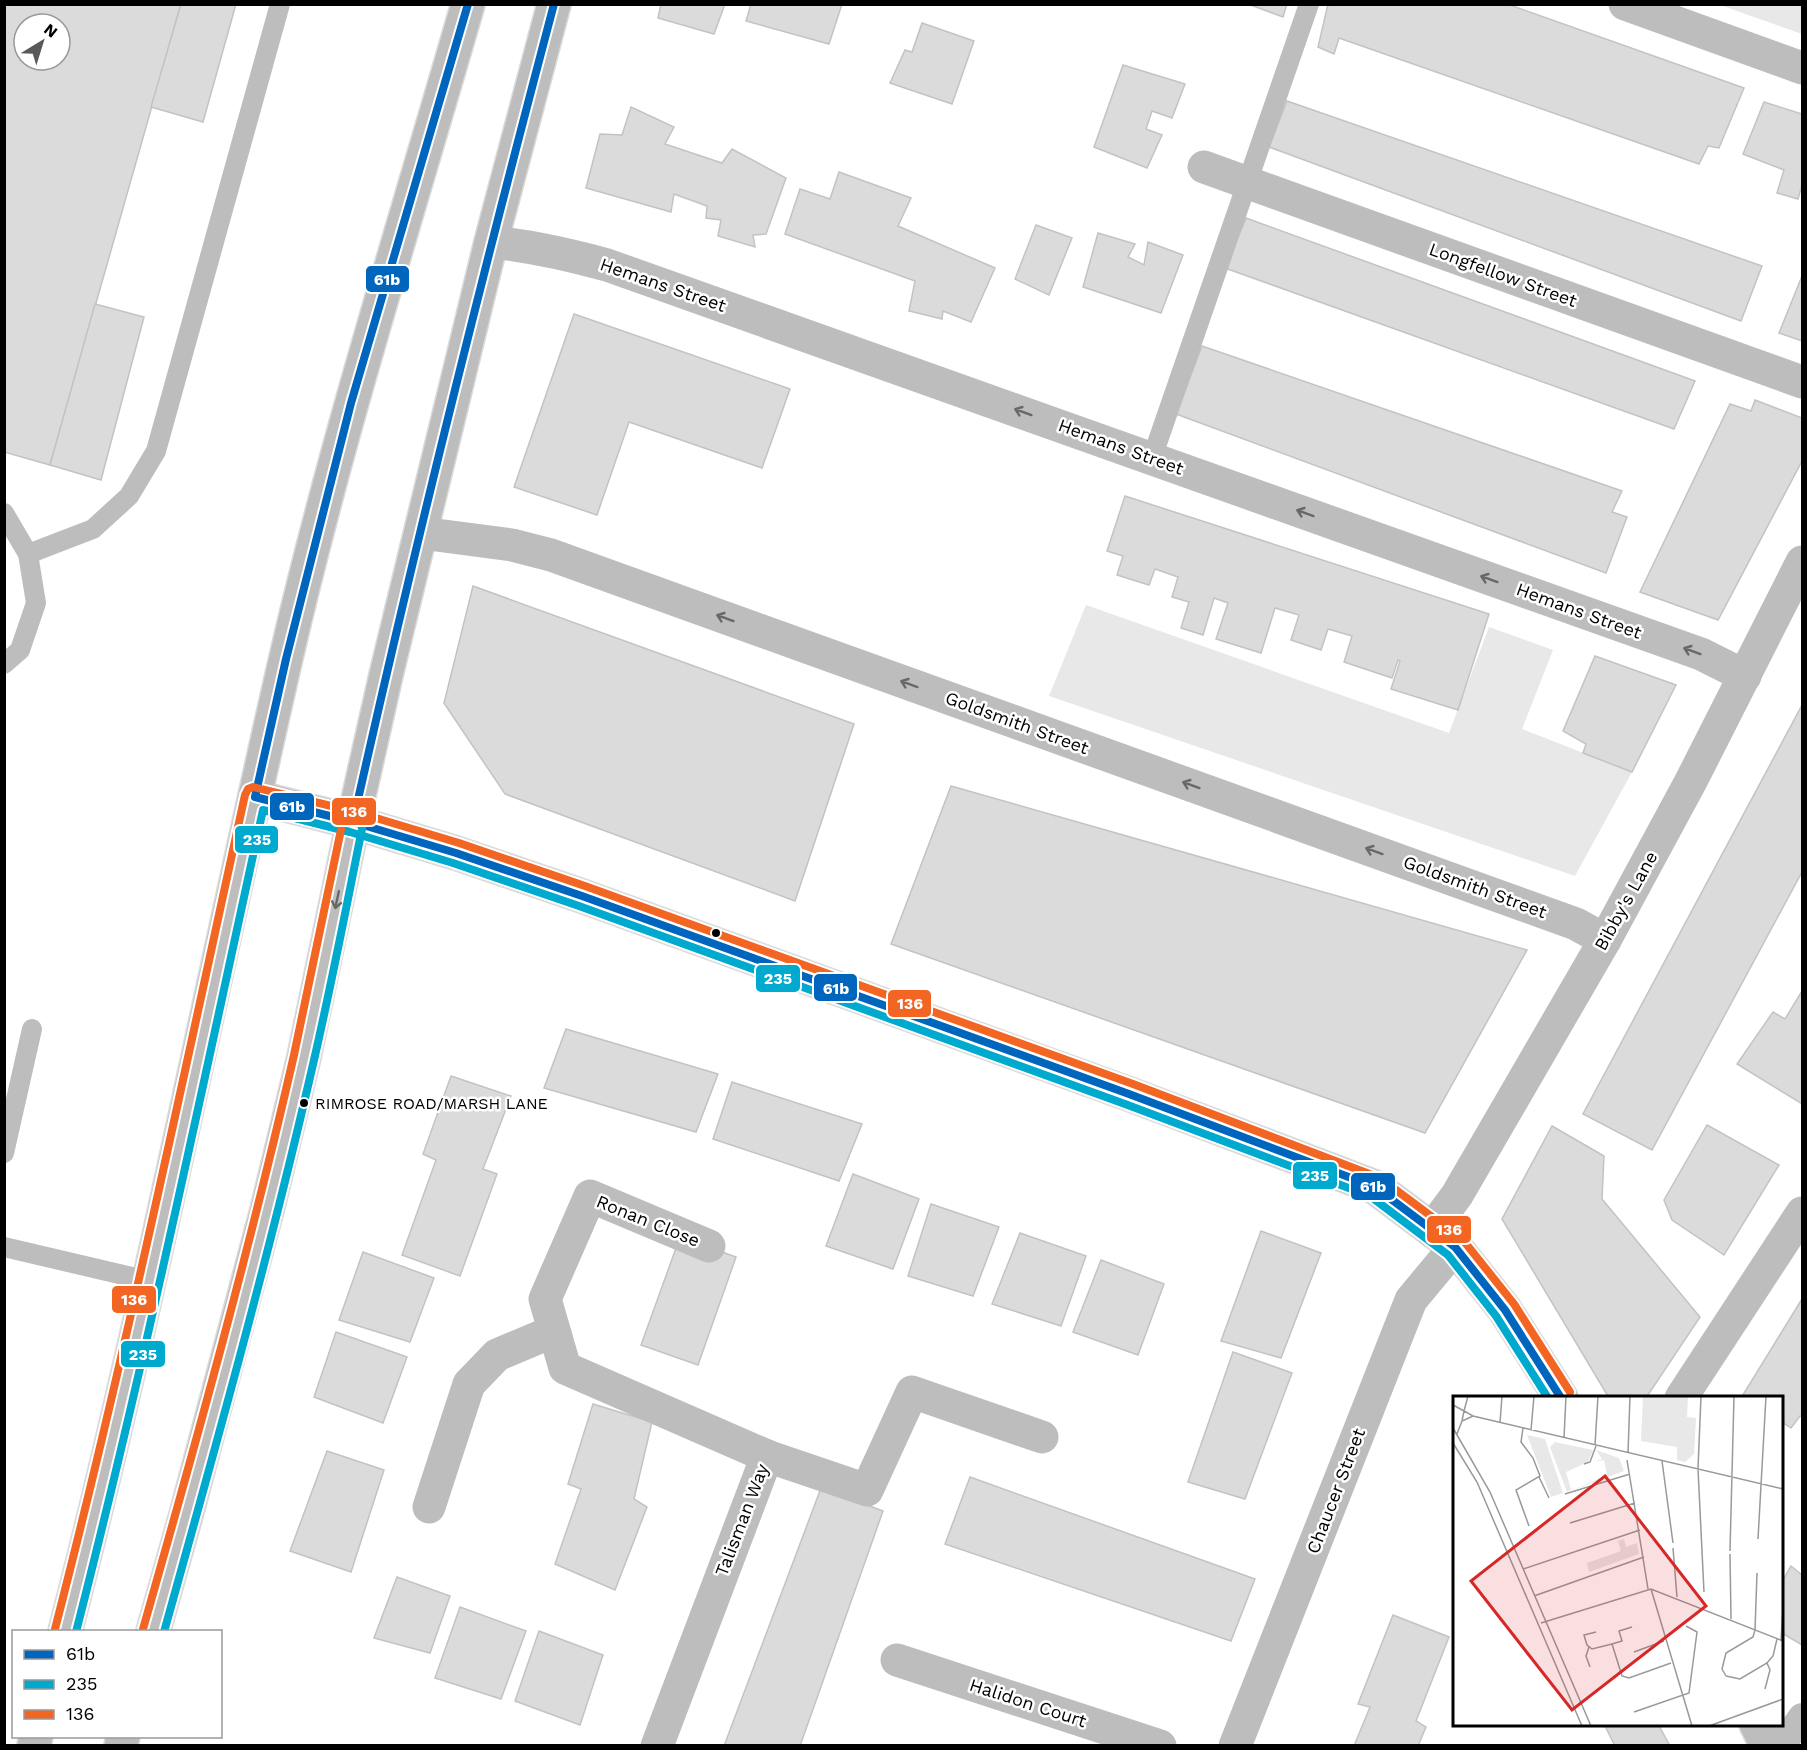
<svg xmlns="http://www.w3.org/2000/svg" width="1807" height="1750" font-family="'Work Sans',sans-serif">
<rect width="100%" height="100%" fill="#fff"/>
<!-- green -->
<g fill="#e8e8e8">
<polygon points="1720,5 1802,5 1802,34"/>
<polygon points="1086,605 1449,733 1489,627 1553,650 1522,729 1632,772 1575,876 1049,696"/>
</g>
<!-- building -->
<g fill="#dbdbdb" stroke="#c3c3c3" stroke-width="1.5" fill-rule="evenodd">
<path d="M 4,4 L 181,4 L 50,465 L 4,452 ZM 24,24 L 60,24 L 60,60 L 24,60 Z"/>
<polygon points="181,4 236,4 203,122 151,107"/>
<polygon points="661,4 725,4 714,34 658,18"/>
<polygon points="751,4 842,4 829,44 746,21"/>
<polygon points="1248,4 1287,4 1283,17"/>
<polygon points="1328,4 1507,4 1744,88 1719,148 1708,146 1699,164 1339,38 1334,54 1318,47"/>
<polygon points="922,23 974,41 952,104 890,83 905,50 912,52"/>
<polygon points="1123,65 1185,84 1172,118 1152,111 1146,129 1162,135 1147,168 1094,147"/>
<polygon points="1287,101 1762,266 1741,321 1269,147"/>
<polygon points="1764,102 1802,114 1802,185 1798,199 1777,193 1784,170 1743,154"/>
<polygon points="631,107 674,127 665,144 722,163 732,149 786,178 766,234 753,235 755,247 718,236 721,220 706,218 707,206 674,194 671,212 586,188 600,134 622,135"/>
<polygon points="839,172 911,198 898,226 995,268 971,322 943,311 942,319 909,311 915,281 785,234 800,189 830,199"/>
<polygon points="1246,218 1695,381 1674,429 1225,268"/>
<polygon points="1036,225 1072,238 1049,295 1015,279"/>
<polygon points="1098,233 1135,244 1128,257 1144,265 1148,242 1183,255 1161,313 1083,287"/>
<polygon points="1802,276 1802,341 1779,333"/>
<polygon points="95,304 144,317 101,480 50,465"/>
<polygon points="574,314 790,389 762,468 629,422 597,515 514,487"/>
<polygon points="1202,346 1622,491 1612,512 1627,517 1606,573 1176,414"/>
<polygon points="1755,400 1802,418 1802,461 1718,620 1640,592 1730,404 1751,411"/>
<polygon points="1125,496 1489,614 1458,710 1391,689 1400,661 1398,660 1392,678 1344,662 1352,636 1328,629 1321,650 1291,640 1299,615 1275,608 1261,653 1216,639 1228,603 1214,598 1203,635 1181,628 1189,602 1172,597 1178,577 1155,569 1149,585 1117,575 1123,556 1107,551"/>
<polygon points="473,586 854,724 795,901 505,794 444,703"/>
<polygon points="1595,656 1676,685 1632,772 1583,753 1586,744 1563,731"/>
<polygon points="1802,705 1802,872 1652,1150 1583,1114"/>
<polygon points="951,786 1527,950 1425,1133 891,944"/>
<polygon points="1802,991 1802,1104 1737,1064 1773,1012 1785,1019"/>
<polygon points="566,1029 718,1074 696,1132 544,1088"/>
<polygon points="451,1076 511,1096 483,1169 497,1174 460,1276 402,1255 436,1160 423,1154"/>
<polygon points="732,1082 862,1124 839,1181 713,1139"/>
<polygon points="1707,1125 1779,1165 1724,1255 1672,1220 1664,1200"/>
<polygon points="1552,1126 1604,1156 1602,1199 1700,1317 1646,1398 1609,1398 1502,1219"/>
<polygon points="853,1174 919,1199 893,1269 826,1246"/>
<polygon points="931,1204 999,1227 973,1296 908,1276"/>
<polygon points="1261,1231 1321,1253 1281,1358 1221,1341"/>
<polygon points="1020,1233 1086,1256 1061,1326 992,1304"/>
<polygon points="680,1237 736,1257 698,1365 641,1345"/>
<polygon points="363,1252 434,1278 410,1342 339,1320"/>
<polygon points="1101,1260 1164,1284 1138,1355 1073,1332"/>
<polygon points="1802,1299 1802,1417 1800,1416 1791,1428 1782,1422 1782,1398 1741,1398"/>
<polygon points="336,1332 407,1357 383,1423 314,1397"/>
<polygon points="1233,1352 1292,1373 1245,1499 1188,1482"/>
<polygon points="593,1404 652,1422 634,1499 647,1507 615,1590 555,1564 581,1489 568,1484"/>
<polygon points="327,1451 384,1470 351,1572 290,1551"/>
<polygon points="970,1477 1255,1579 1231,1641 945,1544"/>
<polygon points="821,1488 883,1511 800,1746 724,1746"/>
<polygon points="1791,1566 1802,1575 1802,1645 1782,1633 1782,1582"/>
<polygon points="397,1577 450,1596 430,1653 374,1638"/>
<polygon points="460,1607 526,1631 501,1699 435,1678"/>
<polygon points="1393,1615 1449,1637 1416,1721 1426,1727 1418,1746 1354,1746 1370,1707 1358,1704"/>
<polygon points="539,1631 603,1655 580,1725 515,1701"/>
<polygon points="1604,1724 1658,1724 1670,1746 1615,1746"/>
</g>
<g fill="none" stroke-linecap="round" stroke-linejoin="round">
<defs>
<g id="primary">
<polyline points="255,797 353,822 456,853 582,896 1129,1094 1375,1187 1455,1247 1505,1310 1561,1398"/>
<polyline points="1756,1724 1767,1746"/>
</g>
<g id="trunk">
<path d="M 65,1632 C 148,1311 211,985 285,662 C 336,440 405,223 468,4"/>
<polyline points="153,1632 186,1515 267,1210 304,1057 353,822 386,675 491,242 554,4"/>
<polyline points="34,1746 36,1736"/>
<polyline points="121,1746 123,1736"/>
</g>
</defs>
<!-- primary casing -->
<use href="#primary" stroke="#dbdbdb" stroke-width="36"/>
<!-- trunk casing -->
<use href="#trunk" stroke="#dbdbdb" stroke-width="36"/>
<!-- service -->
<g stroke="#bdbdbd" stroke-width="20">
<polyline points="1152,458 1309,4"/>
<polyline points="4,513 28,554 36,603 20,650 4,664"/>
<polyline points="28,554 93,529 129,496 156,451 280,4"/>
<polyline points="4,1153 32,1029"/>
<polyline points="4,1247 149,1281"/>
</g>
<!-- pedestrian -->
<polyline stroke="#bdbdbd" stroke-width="28" points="1781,1746 1802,1717"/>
<!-- minor -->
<g stroke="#bdbdbd" stroke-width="33">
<polyline points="1625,4 1802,68"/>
<polyline points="1204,167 1802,382"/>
<path d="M 491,242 C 532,246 567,254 607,265 L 1701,654 L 1745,676"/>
<polyline points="421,533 512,545 551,555 1576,924 1605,940"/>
<polyline points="1431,1230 1457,1195 1605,940 1691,781 1802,562"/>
<polyline points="709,1246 590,1196 545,1299 565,1368 767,1456"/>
<polyline points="1681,1398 1802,1213"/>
<polyline points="429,1507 469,1384 497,1355 554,1331"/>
<polyline points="897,1660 1160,1746"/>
<polyline points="657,1746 767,1456 867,1490 912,1392 1042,1437"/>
<polyline points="1235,1746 1411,1300 1455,1247"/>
</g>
<!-- primary -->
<use href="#primary" stroke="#bdbdbd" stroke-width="33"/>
<!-- trunk -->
<use href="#trunk" stroke="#bdbdbd" stroke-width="33"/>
<defs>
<g id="bus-1">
<polyline points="468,4 351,403 286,659 255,797 353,822 456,853 582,896 1129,1094 1375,1187 1455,1247 1505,1310 1561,1398"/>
<path d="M 353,822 C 414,548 482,276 554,4"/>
</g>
<g id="bus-2">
<path d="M 76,1632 C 146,1359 203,1084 263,810 L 350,832 L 453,863 L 579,906 L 1125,1104 L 1370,1196 L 1448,1255 L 1496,1316 L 1548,1398"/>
<path d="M 164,1632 C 217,1442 270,1252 314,1060 C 332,982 347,903 363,824"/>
</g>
<g id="bus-3">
<path d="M 55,1629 C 126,1353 184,1074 245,795 L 248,789 L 253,787 L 356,812 L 459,843 L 585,886 L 1133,1084 L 1380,1178 L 1463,1240 L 1514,1304 L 1570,1392"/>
<path d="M 143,1629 C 197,1439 250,1248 294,1055 C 311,977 326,898 343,820"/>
</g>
</defs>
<!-- bus-1 casing -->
<use href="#bus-1" stroke="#fff" stroke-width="12"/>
<!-- bus-2 casing -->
<use href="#bus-2" stroke="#fff" stroke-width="12"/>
<!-- bus-3 casing -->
<use href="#bus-3" stroke="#fff" stroke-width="12"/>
<!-- bus-1 -->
<use href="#bus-1" stroke="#0065bd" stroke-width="8"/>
<!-- bus-2 -->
<use href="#bus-2" stroke="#00a9ce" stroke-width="8"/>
<!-- bus-3 -->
<use href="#bus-3" stroke="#f26522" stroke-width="8"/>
</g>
<!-- one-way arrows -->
<defs><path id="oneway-shaft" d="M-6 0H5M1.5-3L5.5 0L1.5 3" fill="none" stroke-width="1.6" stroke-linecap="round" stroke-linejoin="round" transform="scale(1.5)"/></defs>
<g stroke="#686868">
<use href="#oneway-shaft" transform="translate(1023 412) rotate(-160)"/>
<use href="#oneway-shaft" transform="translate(1305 513) rotate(-160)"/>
<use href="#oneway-shaft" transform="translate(1489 579) rotate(-160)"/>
<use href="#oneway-shaft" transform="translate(725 618) rotate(-160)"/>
<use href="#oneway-shaft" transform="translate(1692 651) rotate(-160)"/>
<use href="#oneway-shaft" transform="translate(909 684) rotate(-160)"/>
<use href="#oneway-shaft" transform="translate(1191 785) rotate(-160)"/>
<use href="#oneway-shaft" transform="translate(1374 851) rotate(-160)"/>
<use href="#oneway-shaft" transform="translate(337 900) rotate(102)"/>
</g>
<!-- markers -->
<g fill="#000" stroke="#fff" stroke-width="2">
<circle cx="716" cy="933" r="5"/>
<circle cx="304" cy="1103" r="5"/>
</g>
<g text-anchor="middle" stroke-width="5" stroke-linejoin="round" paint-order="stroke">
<!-- bus labels -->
<g font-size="16" fill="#000" stroke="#fff" text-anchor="start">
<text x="315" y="1109">RIMROSE ROAD/MARSH LANE</text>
</g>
<!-- street labels -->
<g font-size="18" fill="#000" stroke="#fff">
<text transform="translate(1503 275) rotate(20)" y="6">Longfellow Street</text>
<text transform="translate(663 285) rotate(19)" y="6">Hemans Street</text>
<text transform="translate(1121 447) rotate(20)" y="6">Hemans Street</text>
<text transform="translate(1579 611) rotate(20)" y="6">Hemans Street</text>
<text transform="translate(1017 723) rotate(20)" y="6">Goldsmith Street</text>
<text transform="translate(1475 887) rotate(20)" y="6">Goldsmith Street</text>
<text transform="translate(1626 901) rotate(-61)" y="6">Bibby's Lane</text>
<text transform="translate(648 1221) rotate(22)" y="6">Ronan Close</text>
<text transform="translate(1336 1491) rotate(-69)" y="6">Chaucer Street</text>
<text transform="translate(742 1520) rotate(-69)" y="6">Talisman Way</text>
<text transform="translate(1028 1703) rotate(18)" y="6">Halidon Court</text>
</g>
</g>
<!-- overview -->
<g transform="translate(1453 1396)">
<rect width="330" height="330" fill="#fff"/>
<path d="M 190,0 L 235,0 L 234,21 L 243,22 L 241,58 L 232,66 L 224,64 L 224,51 L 188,45 ZM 74,39 L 92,43 L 110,97 L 98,101 ZM 102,46 L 140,54 L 135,66 L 113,76 L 118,94 L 114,96 L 97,51 ZM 143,54 L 166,62 L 171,75 L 120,94 L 154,79 L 151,64 L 140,66 L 149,63 ZM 171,143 L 173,151 L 184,147 L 186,158 L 136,176 L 134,167 L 168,155 L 165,145 Z" fill="#e8e8e8"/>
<path fill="none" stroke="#999" stroke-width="1.5" d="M 15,0 L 11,15 L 20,20 L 330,93M 248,0 L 245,73 L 251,196M 0,9 L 11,15 L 9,25M 47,27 L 49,0M 0,32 L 37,96 L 138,330M 70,32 L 68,46 L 80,62 L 87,80 L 63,94 L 76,130M 78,34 L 81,0M 4,38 L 9,25 L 20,20M 111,42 L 113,0M 0,47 L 24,86 L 129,330M 142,49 L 145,0M 175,57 L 177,0M 174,64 L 195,193M 209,65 L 220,147M 131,68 L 137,66 L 143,50M 86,81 L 96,102M 112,98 L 177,78M 117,127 L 182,107M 305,143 L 313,0M 220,152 L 224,201M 277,155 L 281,0M 277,158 L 278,223M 70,173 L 187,134M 198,193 L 239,330M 81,200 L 191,161M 88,227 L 198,193 L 330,245M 179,231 L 166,235 L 169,245 L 159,248 L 169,280 L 176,282 L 218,267M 143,236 L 131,239 L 134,249 L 139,253 L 159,248M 328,245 L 330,212M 136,251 L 133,260 L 137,271M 181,256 L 211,245M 273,280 L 269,273 L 273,257 L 300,241 L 302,234 L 304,177M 273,280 L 287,283 L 314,267 L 320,260 L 324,243M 312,293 L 317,274 L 314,267M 181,316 L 236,297 L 244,236 L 233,230M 256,330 L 330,303"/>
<path fill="#d62828" fill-opacity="0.15" stroke="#d62828" stroke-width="3" d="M 152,80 L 253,210 L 119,314 L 18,185 Z"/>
<rect width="330" height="330" fill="none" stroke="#000" stroke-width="3"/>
</g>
<g stroke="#fff" stroke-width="2">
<rect x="365" y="265" width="45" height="28" rx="6" fill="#0065bd"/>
<rect x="269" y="792" width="46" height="29" rx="6" fill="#0065bd"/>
<rect x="331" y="797" width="46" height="29" rx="6" fill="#f26522"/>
<rect x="234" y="825" width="45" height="29" rx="6" fill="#00a9ce"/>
<rect x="755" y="964" width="46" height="29" rx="6" fill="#00a9ce"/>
<rect x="813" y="973" width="45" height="29" rx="6" fill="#0065bd"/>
<rect x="887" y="989" width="45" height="29" rx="6" fill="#f26522"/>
<rect x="1292" y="1161" width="46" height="29" rx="6" fill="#00a9ce"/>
<rect x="1350" y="1172" width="46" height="29" rx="6" fill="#0065bd"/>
<rect x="1426" y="1215" width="46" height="29" rx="6" fill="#f26522"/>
<rect x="111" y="1285" width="46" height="29" rx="6" fill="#f26522"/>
<rect x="120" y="1340" width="46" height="28" rx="6" fill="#00a9ce"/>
</g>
<g font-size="16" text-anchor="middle" font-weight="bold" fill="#fff">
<text x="387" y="285">61b</text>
<text x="292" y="812">61b</text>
<text x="354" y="817">136</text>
<text x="257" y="845">235</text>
<text x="778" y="984">235</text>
<text x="836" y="994">61b</text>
<text x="910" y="1009">136</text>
<text x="1315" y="1181">235</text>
<text x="1373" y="1192">61b</text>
<text x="1449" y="1235">136</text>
<text x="134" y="1305">136</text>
<text x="143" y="1360">235</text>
</g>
<!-- border -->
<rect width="1807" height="1750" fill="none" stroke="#000000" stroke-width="12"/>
<!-- legend -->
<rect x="12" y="1630" width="210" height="108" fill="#ffffff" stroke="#999999" stroke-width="1.5"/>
<rect x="24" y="1650" width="30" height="9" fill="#0065bd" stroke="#999999" stroke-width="1.5"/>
<text x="66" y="1660" font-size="18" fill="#000000">61b</text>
<rect x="24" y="1680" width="30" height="9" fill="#00a9ce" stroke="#999999" stroke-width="1.5"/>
<text x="66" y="1690" font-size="18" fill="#000000">235</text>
<rect x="24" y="1710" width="30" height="9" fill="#f26522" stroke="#999999" stroke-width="1.5"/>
<text x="66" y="1720" font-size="18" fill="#000000">136</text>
<!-- north arrow -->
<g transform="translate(42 42) rotate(38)"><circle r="28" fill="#ffffff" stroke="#999999" stroke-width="1.5"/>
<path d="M0-4.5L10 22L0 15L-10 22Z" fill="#595959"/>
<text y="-9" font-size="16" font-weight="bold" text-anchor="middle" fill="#000000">N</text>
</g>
</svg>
